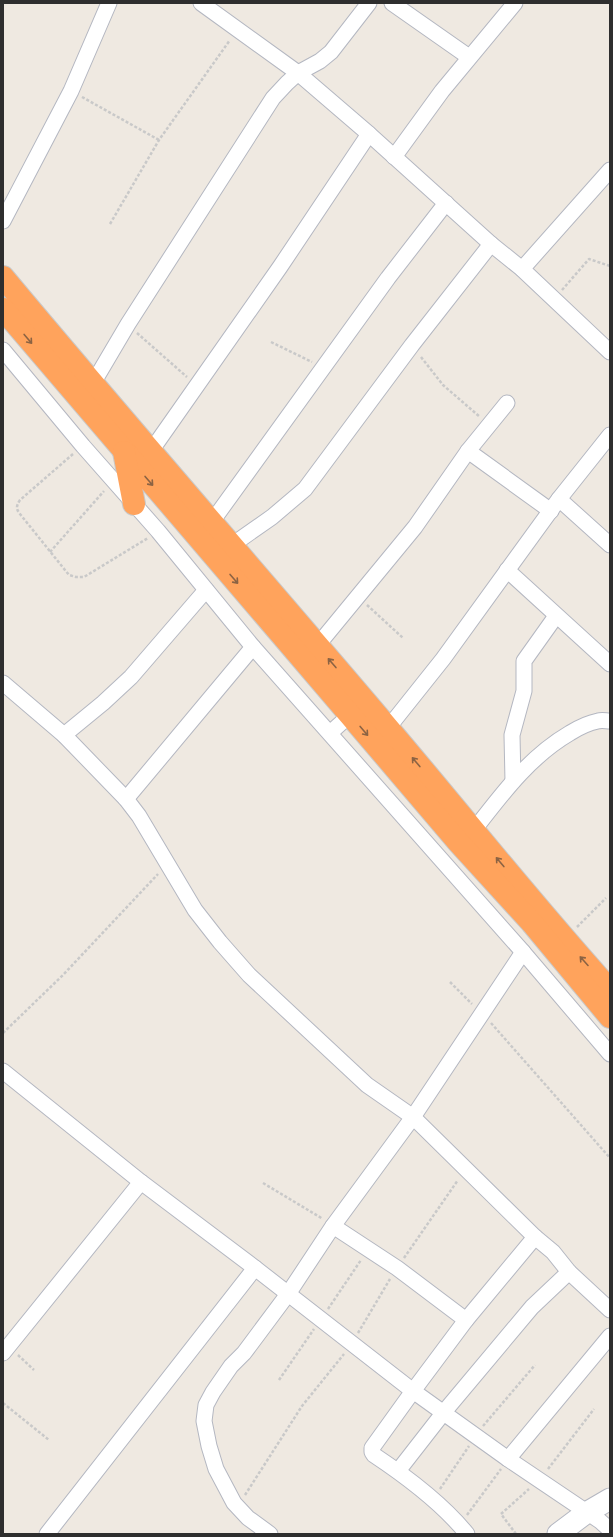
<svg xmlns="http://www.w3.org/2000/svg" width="613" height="1537" font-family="Rubik,sans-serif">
<rect width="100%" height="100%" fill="#efe9e1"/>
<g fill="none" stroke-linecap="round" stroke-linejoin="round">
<defs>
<g id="street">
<polyline points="201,3 298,73 369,134 491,244 522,269 610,352"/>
<polyline points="392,3 469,57"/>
<polyline points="394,157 442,91 515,3"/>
<polyline points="3,221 71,91 109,3"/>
<polyline points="522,269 610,170"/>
<polyline points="3,350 83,446 158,531 253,647 126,799"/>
<polyline points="92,385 128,324 273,98 287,83 298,73 320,61 331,52 369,3"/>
<polyline points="151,451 280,267 369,134"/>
<polyline points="468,451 551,511"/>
<polyline points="559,499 610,545"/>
<polyline points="211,523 388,278 446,203"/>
<polyline points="225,550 272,517 305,489 412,345 491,244"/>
<polyline points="507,570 610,664"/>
<polyline points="317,646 415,527 468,451 507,403"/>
<polyline points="253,647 523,952"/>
<polyline points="3,683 64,735 126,799 139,816 195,910 220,942 249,975 367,1085 413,1117 535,1237 553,1252 569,1272 610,1310"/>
<polyline points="388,728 443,659 559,499 610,435"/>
<polyline points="330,733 350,715"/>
<polyline points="64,735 103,703 131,677 206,590"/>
<polyline points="513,781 512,735 524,691 524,661 556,616"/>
<path d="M 467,836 L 474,830 C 502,794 529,757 570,733 C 578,728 588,723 598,721 C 602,720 606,721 610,721"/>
<polyline points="3,1071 141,1182 255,1268 413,1391 508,1459 600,1521 610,1530"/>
<polyline points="333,1226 397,1268 466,1320"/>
<polyline points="3,1353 141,1182"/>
<polyline points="508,1459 610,1336"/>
<polyline points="398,1471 444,1412 532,1307 569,1272"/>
<polyline points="47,1534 255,1268"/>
<polyline points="270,1534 248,1518 234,1503 216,1469 209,1446 204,1421 206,1405 213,1392 231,1366 244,1353 288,1294 333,1226 413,1117 523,952 610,1054"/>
<path d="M 467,1534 C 442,1503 407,1477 374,1455 L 372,1452 L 372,1448 L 413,1391 L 466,1320 L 535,1237"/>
</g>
<polyline id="secondary" points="558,1534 586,1513 610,1499"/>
<g id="highway">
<path d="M 3,277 C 130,429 260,577 388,728 C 462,815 533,905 610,990"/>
<polyline points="3,309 350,715 459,843 532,923 610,1017"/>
<polyline points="124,452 134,504"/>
</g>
</defs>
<!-- street casing -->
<use href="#street" stroke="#b4b7c1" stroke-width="17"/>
<!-- secondary casing -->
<use href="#secondary" stroke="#b4b7c1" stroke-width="23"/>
<!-- highway casing -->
<use href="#highway" stroke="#c9c9c9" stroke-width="24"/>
<!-- path -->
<g stroke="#c9c9c9" stroke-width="2.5" stroke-dasharray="3 2" stroke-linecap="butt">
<polyline points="82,97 159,140"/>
<polyline points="110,224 159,140 230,40"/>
<polyline points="562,290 589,259 610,266"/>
<polyline points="137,333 187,377"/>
<polyline points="271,342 312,362"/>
<polyline points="421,357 443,385 480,417"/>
<path d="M 73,454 L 20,500 C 16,506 16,509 20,514 L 69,575 L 76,577 L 84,577 L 148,538"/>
<polyline points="50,552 104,491"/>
<polyline points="367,605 403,638"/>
<polyline points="577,927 606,898"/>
<polyline points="450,982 472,1004"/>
<polyline points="491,1023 610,1158"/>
<polyline points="3,1033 63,975 158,874"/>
<polyline points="263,1183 323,1219"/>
<polyline points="404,1258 458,1180"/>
<polyline points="328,1309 361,1260"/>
<polyline points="358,1333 390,1279"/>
<polyline points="18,1355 34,1370"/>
<polyline points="279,1380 314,1329"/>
<polyline points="3,1403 49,1440"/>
<polyline points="483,1426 535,1365"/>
<polyline points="548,1469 594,1409"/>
<polyline points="440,1489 469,1446"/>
<polyline points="245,1495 302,1406 344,1354"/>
<polyline points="467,1515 501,1469"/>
<polyline points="516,1534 501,1514 529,1489"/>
</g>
<!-- street -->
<use href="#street" stroke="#fff" stroke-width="15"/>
<!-- secondary -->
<use href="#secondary" stroke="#fff" stroke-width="21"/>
<!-- highway -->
<use href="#highway" stroke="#ffa35c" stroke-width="22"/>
</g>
<!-- one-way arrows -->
<defs><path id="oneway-shaft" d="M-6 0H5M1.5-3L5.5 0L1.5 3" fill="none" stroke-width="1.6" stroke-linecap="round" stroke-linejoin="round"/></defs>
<g stroke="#8c6343">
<use href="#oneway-shaft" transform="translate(28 339) rotate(50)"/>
<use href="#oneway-shaft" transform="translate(149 481) rotate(49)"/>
<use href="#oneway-shaft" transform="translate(234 579) rotate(49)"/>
<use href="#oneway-shaft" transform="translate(332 663) rotate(-131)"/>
<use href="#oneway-shaft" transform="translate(364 731) rotate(50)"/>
<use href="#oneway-shaft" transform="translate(416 762) rotate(-130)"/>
<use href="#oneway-shaft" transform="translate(500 862) rotate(-130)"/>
<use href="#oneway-shaft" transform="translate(584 961) rotate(-132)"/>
</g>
<!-- border -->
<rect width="613" height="1537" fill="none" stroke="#2e2e2e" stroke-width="8"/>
</svg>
